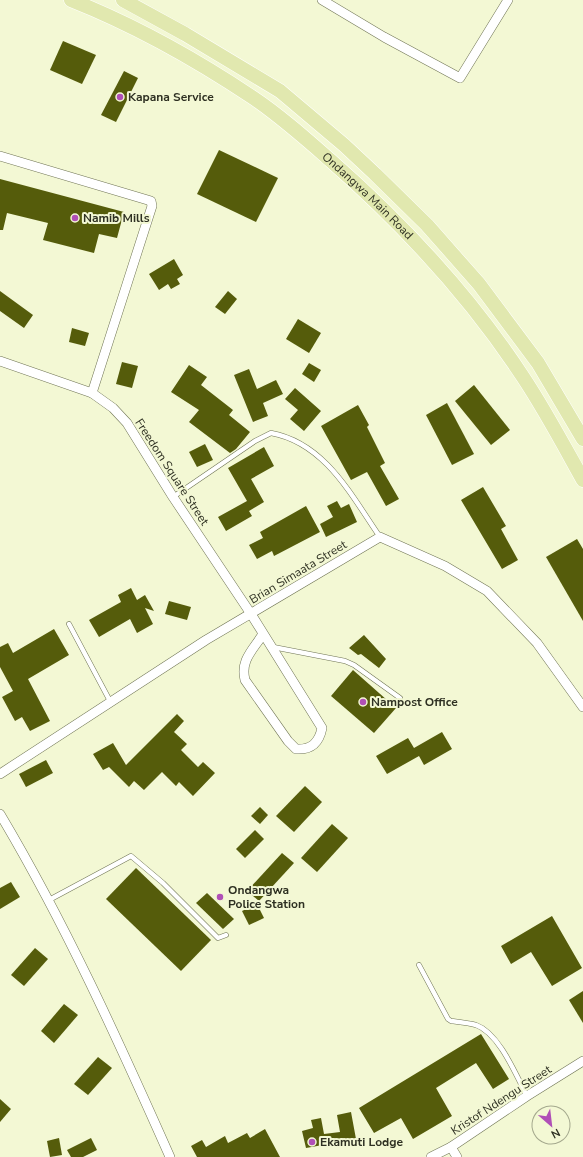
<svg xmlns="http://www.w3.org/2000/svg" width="583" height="1157" font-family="'Nunito Sans',sans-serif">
<rect width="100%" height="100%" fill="#f3f8d4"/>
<!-- building -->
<g fill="#555c0b">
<polygon points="63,41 96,55 82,84 50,70"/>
<polygon points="124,71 138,78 116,122 101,115"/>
<polygon points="219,150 278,178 256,222 197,194"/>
<polygon points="0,179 124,212 117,238 99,234 94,253 43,240 48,223 7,213 3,230 0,230"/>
<polygon points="174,259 183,275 177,279 180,284 171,289 168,284 159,290 149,274"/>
<polygon points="0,291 33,315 24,328 0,311"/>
<polygon points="228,291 237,299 225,314 215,307"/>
<polygon points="298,319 321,333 309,353 286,339"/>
<polygon points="72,328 89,333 85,346 69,342"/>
<polygon points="122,362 138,366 132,388 116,384"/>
<polygon points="309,363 321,370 314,382 302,374"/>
<polygon points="189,365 207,377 201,385 233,410 229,415 250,432 236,449 230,453 189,422 199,410 171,392"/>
<polygon points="249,369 257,389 276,380 283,394 263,403 268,416 253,422 234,375"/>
<polygon points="474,385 510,430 491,445 455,401"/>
<polygon points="295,388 321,411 304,431 290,419 298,410 285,399"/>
<polygon points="447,403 474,454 452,465 426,415"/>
<polygon points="358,405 369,425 367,427 385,463 380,466 399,499 386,506 367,472 351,480 321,426"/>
<polygon points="205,444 213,460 197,467 189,452"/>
<polygon points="264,447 274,466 251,479 264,502 249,511 252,516 226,531 218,517 247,501 228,468"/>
<polygon points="483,487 506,526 501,529 518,560 502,569 461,500"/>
<polygon points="337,501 341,508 349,504 357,522 326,537 320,524 333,517 327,506"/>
<polygon points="306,506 320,532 274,556 272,551 257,559 249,545 263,538 260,532"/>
<polygon points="577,539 583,549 583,621 546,557"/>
<polygon points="131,588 137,600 145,595 154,611 145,608 153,624 137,633 130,619 99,637 89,620 121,602 118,595"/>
<polygon points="169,601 191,607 187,620 165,614"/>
<polygon points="54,629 69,655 28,679 50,721 30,731 22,717 15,721 2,697 13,691 0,667 0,647 8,643 13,653"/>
<polygon points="364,635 386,659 379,668 361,654 358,655 349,648"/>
<polygon points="353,670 396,708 374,733 331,696"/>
<polygon points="177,714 184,721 174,732 187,744 181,750 198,767 203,762 215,773 193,796 179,782 176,786 162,772 144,790 134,781 129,787 109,767 103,770 93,754 113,743 126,765"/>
<polygon points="442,732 452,749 424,765 419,756 387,774 376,756 408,738 414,748"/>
<polygon points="46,760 53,773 26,787 19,774"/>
<polygon points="305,786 322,802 294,832 276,816"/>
<polygon points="260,807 268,815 260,824 251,816"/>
<polygon points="332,824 348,838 317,872 301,858"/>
<polygon points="255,830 264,839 245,858 236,849"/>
<polygon points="282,853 294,863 259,901 247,891"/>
<polygon points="136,868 211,940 181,971 106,899"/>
<polygon points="11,882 20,897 0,909 0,888"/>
<polygon points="207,893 234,919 223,929 196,903"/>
<polygon points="257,904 264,918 249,925 242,911"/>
<polygon points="552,916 582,968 552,986 531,952 511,964 501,946"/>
<polygon points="35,948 48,959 24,986 11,975"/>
<polygon points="583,991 583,1023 569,1000"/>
<polygon points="64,1004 78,1015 54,1043 41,1031"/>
<polygon points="481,1034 509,1079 493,1089 476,1063 436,1088 452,1116 413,1139 401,1118 374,1133 359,1108"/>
<polygon points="98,1057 112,1068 88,1095 74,1084"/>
<polygon points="0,1099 11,1109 0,1122"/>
<polygon points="351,1112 356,1139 306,1148 302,1131 313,1128 311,1120 321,1118 324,1134 340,1132 337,1115"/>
<polygon points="265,1129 280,1157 197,1157 191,1146 202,1140 206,1147 225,1136 228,1143 247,1133 250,1138"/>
<polygon points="59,1138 62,1155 50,1157 47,1141"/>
<polygon points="91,1138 97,1150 83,1157 71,1157 67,1150"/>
</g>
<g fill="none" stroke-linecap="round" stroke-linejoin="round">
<defs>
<g id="service">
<path d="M 173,497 L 255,441 L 271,433 C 325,443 351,495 380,537"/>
<polyline points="69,624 110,701"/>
<polyline points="273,647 345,661 354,665 400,698"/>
<polyline points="49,900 131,856 163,883 218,938 226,935"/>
<path d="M 419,965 L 448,1019 L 451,1021 C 459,1022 468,1023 476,1025 C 499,1033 516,1075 527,1096"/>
</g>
<g id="minor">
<polyline points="322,0 384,37 460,78 508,0"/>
<polyline points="0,156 151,201 152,206 92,393"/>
<path d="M 0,361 L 92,393 L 113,408 L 127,423 L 173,497 L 251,614 L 322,728 C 319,743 311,750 296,749 L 288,741 L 245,680 C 240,660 253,650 263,634"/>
<polyline points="0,774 206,640 380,537 445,566 487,591 537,643 583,707"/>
<path d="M 0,814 C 65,923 118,1040 170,1157"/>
<polyline points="451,1147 457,1157"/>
<polyline points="431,1157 451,1147 527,1096 583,1061"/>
</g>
<g id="primary">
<path id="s1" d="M 71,0 C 134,25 195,59 252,97 C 279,115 305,138 330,160 C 403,224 470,296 523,377 C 545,410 564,446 583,480"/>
<polyline points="123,0 185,34 280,91 344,145 375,174 427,225 479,284 538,363 583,439"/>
</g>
</defs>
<!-- service casing -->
<use href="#service" stroke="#707555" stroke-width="5.5"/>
<!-- minor casing -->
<use href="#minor" stroke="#707555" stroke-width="10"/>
<!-- primary casing -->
<use href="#primary" stroke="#fff" stroke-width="15"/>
<!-- service -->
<use href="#service" stroke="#fff" stroke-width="4.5"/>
<!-- minor -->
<use href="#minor" stroke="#fff" stroke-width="9"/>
<!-- primary -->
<use href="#primary" stroke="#e1e8af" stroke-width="14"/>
</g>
<!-- markers -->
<g fill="#b04fb7" stroke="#f3f8d4" stroke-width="1.5">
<circle cx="120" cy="97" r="4"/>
<circle cx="75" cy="218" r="4"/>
<circle cx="363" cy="702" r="4"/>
<circle cx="220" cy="897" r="4"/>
<circle cx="312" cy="1142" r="4"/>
</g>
<g text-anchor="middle" stroke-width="4" stroke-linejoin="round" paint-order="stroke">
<!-- poi labels -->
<g font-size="12" font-weight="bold" fill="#2e3022" stroke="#f3f8d4" text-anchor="start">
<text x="128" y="101">Kapana Service</text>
<text x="83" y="222">Namib Mills</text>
<text x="371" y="706">Nampost Office</text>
<text x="228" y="894">Ondangwa<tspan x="228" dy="14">Police Station</tspan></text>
<text x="320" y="1146">Ekamuti Lodge</text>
</g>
<!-- street labels -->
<g font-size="12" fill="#2e3022" stroke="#f3f8d4">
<text dy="4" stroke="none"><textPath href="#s1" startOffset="358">Ondangwa Main Road</textPath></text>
<text transform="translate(172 472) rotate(57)" y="4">Freedom Square Street</text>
<text transform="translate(298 572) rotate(-31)" y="4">Brian Simaata Street</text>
<text transform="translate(501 1100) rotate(-33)" y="4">Kristof Ndengu Street</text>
</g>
</g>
<!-- north arrow -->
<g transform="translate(551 1125) rotate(152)"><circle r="19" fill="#f3f8d4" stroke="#a4a88d"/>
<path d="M0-3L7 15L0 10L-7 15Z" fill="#b04fb7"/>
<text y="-6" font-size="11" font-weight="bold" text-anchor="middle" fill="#2e3022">N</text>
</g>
</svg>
